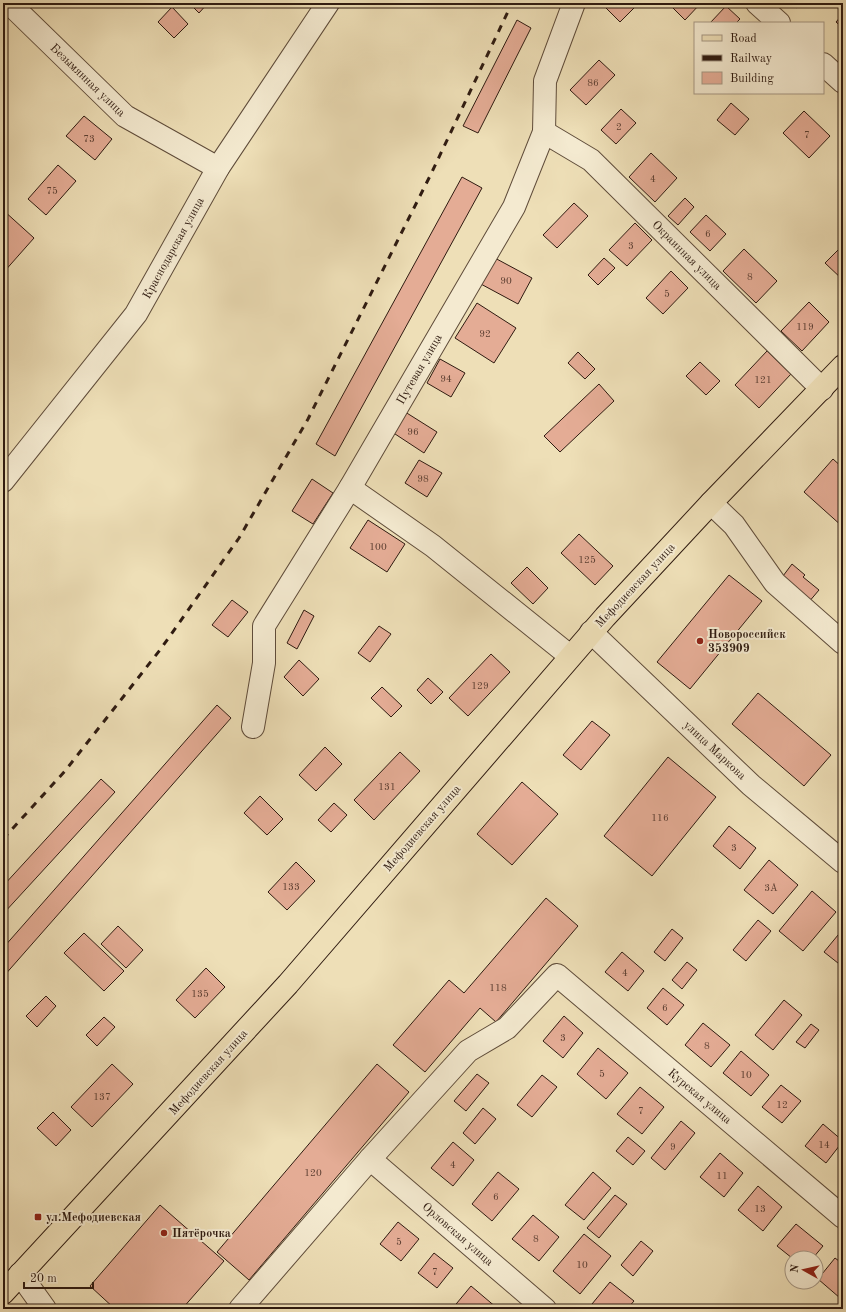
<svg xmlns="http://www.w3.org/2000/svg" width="846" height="1312" font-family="'Old Standard TT',serif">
<rect width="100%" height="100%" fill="#eedfb7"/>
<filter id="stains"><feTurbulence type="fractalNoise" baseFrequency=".005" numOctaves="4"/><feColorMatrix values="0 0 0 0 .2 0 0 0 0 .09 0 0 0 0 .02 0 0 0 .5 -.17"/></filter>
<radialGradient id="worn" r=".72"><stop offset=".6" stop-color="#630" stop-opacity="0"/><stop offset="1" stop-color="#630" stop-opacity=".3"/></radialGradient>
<!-- building -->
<g fill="#e4ac95" stroke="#2f1b11">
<polygon points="189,3 208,3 199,13"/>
<polygon points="601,3 639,3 620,22"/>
<polygon points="668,3 701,3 685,20"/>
<polygon points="791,3 802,3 797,8"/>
<polygon points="726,6 740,19 736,23 710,23"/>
<polygon points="172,7 188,24 174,38 158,22"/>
<polygon points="843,14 843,28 836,22"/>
<polygon points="517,20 531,28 478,133 463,126"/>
<polygon points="599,60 615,75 586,105 570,90"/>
<polygon points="731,103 749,119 735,135 717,120"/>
<polygon points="621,109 636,123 616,144 601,130"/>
<polygon points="804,111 830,136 809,158 783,133"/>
<polygon points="84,116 112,139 95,160 66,136"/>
<polygon points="651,153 677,178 655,202 629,177"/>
<polygon points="58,165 76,181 46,215 28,199"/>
<polygon points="462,177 482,188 335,456 316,444"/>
<polygon points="685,198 694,207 678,225 668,216"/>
<polygon points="574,203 588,216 557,248 543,235"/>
<polygon points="3,210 34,238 3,273"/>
<polygon points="706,215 726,234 710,251 690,232"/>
<polygon points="635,223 652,240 627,266 609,250"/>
<polygon points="843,245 843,280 825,263"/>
<polygon points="744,249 777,281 756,303 723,271"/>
<polygon points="493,257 532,278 518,304 479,283"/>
<polygon points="604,258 615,268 598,285 588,275"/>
<polygon points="671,271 688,288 663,314 646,298"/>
<polygon points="809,302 829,322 802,351 781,331"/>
<polygon points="477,303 516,328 494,363 455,338"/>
<polygon points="767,351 791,374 759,408 735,385"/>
<polygon points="578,352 595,369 585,379 568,363"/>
<polygon points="440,359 465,373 451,397 427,383"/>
<polygon points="700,362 720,381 706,395 686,376"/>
<polygon points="599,384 614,401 560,452 544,436"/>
<polygon points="402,410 437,432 424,453 389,430"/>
<polygon points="833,459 843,468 843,527 804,492"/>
<polygon points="419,460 442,473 427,497 405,483"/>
<polygon points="312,479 333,493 313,524 292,511"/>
<polygon points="368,520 405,544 387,572 350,548"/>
<polygon points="579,534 613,566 595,585 561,553"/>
<polygon points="792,564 805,575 803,577 819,590 808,603 780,580"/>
<polygon points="527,567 548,588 533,604 511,583"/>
<polygon points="729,575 762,601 690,689 657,662"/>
<polygon points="232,600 248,612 228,637 212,625"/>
<polygon points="304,610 314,616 297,649 287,643"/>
<polygon points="379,626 391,634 370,662 358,653"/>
<polygon points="491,654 510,672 468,716 449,698"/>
<polygon points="299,660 319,679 303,696 284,677"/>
<polygon points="428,678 443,692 431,704 417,690"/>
<polygon points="382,687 402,706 391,717 371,698"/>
<polygon points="758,693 831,755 804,786 732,724"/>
<polygon points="217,705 231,718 3,977 3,948"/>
<polygon points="592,721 610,735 581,770 563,755"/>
<polygon points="325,747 342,764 316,791 299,775"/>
<polygon points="400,752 420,771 374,820 354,800"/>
<polygon points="668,757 716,797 652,876 604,836"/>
<polygon points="101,779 115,792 3,914 3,886"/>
<polygon points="522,782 558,814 512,865 477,834"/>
<polygon points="260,796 283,819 267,835 244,813"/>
<polygon points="334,803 347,815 331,832 318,820"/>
<polygon points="729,826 756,848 740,869 713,846"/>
<polygon points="769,860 798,885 773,914 744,890"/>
<polygon points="296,862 315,881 287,910 268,892"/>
<polygon points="812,891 836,912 803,951 779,931"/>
<polygon points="546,898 578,926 496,1022 480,1008 425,1072 393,1045 449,980 464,993"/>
<polygon points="758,920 771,931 746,961 733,950"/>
<polygon points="118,926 143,950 126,968 101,944"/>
<polygon points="672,929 683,938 665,961 654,952"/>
<polygon points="843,929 843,967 824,952"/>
<polygon points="84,933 124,971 104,991 64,953"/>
<polygon points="622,952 644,971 628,991 605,972"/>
<polygon points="687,962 697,970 682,989 672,980"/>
<polygon points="206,968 225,987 195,1018 176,1000"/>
<polygon points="663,988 684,1005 667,1025 647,1008"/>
<polygon points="46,996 56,1006 37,1027 26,1016"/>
<polygon points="784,1000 802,1015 773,1050 755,1035"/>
<polygon points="564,1016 583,1033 563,1058 543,1041"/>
<polygon points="104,1017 115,1027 97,1046 86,1035"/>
<polygon points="703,1023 730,1045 711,1067 685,1045"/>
<polygon points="811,1024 819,1030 805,1048 796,1042"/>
<polygon points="598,1048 628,1073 606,1099 577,1074"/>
<polygon points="741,1051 769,1075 751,1096 723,1073"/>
<polygon points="112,1064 133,1084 92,1127 71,1107"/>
<polygon points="377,1064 409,1092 249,1280 217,1252"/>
<polygon points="477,1074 489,1083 466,1111 454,1101"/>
<polygon points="542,1075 557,1087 532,1117 517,1105"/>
<polygon points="781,1085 801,1101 782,1123 762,1107"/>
<polygon points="640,1087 664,1107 642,1134 617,1114"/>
<polygon points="483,1108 496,1119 475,1144 463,1133"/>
<polygon points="53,1112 71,1130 56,1146 37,1128"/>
<polygon points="681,1121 695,1133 665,1170 651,1158"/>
<polygon points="823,1124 843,1141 826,1163 805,1146"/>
<polygon points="628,1137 645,1151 633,1165 616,1151"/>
<polygon points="453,1142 474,1160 453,1186 431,1168"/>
<polygon points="720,1153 743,1173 724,1197 700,1177"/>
<polygon points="498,1172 519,1189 492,1221 472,1204"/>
<polygon points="593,1172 611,1188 584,1220 565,1205"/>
<polygon points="758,1186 782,1207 763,1231 738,1210"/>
<polygon points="615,1195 627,1204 599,1238 587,1228"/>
<polygon points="160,1205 224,1261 182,1309 115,1309 90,1286"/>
<polygon points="533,1215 559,1237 539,1261 512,1239"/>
<polygon points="398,1222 419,1239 401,1261 380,1244"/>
<polygon points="796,1224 823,1246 813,1258 792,1258 777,1246"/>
<polygon points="584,1234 611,1256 580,1294 553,1271"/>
<polygon points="641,1241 653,1251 633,1276 621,1265"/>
<polygon points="434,1253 453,1268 437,1288 418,1273"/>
<polygon points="835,1258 843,1264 843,1295 840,1298 818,1279"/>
<polygon points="610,1282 634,1301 627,1309 599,1309 592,1304"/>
<polygon points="471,1286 497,1308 496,1309 452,1309"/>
</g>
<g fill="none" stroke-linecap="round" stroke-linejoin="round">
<defs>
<g id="minor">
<polyline points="9,3 125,116 218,168"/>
<polyline points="757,3 779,23"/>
<polyline points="823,64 843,82"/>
<polyline points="544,132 591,160 822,389"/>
<polyline points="3,481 136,314 218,168 328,3"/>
<polyline points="350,488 433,546 570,656"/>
<polyline points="711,503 734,525 775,583 843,643"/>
<polyline points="591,632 751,785 843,862"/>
<polyline points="253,727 264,663 264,626 350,488 514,207 544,132 545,81 574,3"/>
<polyline points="370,1159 545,1309"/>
<polyline points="20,1274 45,1309"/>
<polyline points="240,1309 370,1159 468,1051 507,1028 557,975 843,1217"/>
</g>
<polyline id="major" points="3,1293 288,984 605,617 711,503 843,366"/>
</defs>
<!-- minor casing -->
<use href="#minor" stroke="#5f4c3a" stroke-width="24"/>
<!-- major casing -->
<use href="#major" stroke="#2f1b11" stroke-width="24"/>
<!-- minor -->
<use href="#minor" stroke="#f4ead0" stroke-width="22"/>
<!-- major -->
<use href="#major" stroke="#eedfb7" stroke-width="22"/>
<!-- rail -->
<polyline stroke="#2f1b11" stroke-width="3" stroke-dasharray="7 7" stroke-linecap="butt" points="3,839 65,771 160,650 239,538 308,419 431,174 512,3"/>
</g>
<!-- markers -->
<g fill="#8f2418" stroke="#f4ead0" stroke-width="1.5">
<circle cx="700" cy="641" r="4"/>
<rect x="34" y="1213" width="8" height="8" rx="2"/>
<circle cx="164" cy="1233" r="4"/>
</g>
<g text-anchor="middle" stroke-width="4" stroke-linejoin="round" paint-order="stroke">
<!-- number labels -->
<g font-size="10" fill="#5c3f32">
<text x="593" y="86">86</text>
<text x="619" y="130">2</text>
<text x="807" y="138">7</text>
<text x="89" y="142">73</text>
<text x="653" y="182">4</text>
<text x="52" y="194">75</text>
<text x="708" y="237">6</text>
<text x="631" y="249">3</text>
<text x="750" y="280">8</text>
<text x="506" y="284">90</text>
<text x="667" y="297">5</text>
<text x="805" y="330">119</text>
<text x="485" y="337">92</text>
<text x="446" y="382">94</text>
<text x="763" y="383">121</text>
<text x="413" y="435">96</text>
<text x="423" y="482">98</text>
<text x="378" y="550">100</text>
<text x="587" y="563">125</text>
<text x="480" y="689">129</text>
<text x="387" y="790">131</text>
<text x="660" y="821">116</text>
<text x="734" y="851">3</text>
<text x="291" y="890">133</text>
<text x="771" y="891">3А</text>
<text x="625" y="976">4</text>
<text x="498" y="991">118</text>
<text x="200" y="997">135</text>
<text x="665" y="1011">6</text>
<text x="563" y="1041">3</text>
<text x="707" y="1049">8</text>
<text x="602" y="1077">5</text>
<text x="746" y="1078">10</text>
<text x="102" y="1100">137</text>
<text x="782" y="1108">12</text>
<text x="641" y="1114">7</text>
<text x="824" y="1148">14</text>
<text x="673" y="1150">9</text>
<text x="453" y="1168">4</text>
<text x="313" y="1176">120</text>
<text x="722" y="1179">11</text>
<text x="496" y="1200">6</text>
<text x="760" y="1212">13</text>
<text x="536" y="1242">8</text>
<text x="399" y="1245">5</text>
<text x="582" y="1268">10</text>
<text x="435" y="1275">7</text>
</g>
<!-- street labels -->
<g font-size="12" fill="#2f1b11" stroke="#f4ead0">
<text transform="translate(88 80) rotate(44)" y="4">Безымянная улица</text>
<text transform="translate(173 248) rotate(-61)" y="4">Краснодарская улица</text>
<text transform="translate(687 255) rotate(45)" y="4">Окраинная улица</text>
<text transform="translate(419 369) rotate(-60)" y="4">Путевая улица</text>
<text transform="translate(635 585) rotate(-47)" y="4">Мефодиевская улица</text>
<text transform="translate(715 750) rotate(43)" y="4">улица Маркова</text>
<text transform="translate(422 828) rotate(-49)" y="4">Мефодиевская улица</text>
<text transform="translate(208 1072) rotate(-48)" y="4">Мефодиевская улица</text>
<text transform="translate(700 1096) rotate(40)" y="4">Курская улица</text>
<text transform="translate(458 1234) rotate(41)" y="4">Орловская улица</text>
</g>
<!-- poi labels -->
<g font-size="12" font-weight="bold" fill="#2f1b11" stroke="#f4ead0" text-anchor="start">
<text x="708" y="638">Новороссийск<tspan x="708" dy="14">353909</tspan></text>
<text x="46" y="1221">ул.Мефодиевская</text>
<text x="172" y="1237">Пятёрочка</text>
</g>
</g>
<!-- margin -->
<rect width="846" height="1312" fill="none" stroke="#eedfb7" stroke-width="16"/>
<rect x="4" y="4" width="838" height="1304" fill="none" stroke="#2f1b11" stroke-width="2"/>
<rect x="8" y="8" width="830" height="1296" fill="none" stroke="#2f1b11"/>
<!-- legend -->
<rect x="694" y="22" width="130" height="72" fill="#f4ead0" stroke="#a59784"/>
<rect x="702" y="35" width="20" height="6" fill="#eedfb7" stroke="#a59784"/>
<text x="730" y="42" font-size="12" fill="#2f1b11">Road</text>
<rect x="702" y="55" width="20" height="6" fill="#2f1b11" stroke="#a59784"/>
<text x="730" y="62" font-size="12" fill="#2f1b11">Railway</text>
<rect x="702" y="72" width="20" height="12" fill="#e4ac95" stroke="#a59784"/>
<text x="730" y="82" font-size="12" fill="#2f1b11">Building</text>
<!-- north arrow -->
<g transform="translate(804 1270) rotate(278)"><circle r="19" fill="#f4ead0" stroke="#a59784"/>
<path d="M0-3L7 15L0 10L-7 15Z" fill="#8f2418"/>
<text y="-6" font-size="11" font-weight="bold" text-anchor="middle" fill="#2f1b11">N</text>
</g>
<!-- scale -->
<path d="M24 1282v6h69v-6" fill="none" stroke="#2f1b11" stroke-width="2"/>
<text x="30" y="1282" font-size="12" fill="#2f1b11" stroke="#f4ead0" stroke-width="3" paint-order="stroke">20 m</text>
<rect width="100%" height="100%" filter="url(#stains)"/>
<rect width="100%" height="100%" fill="url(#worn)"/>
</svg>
